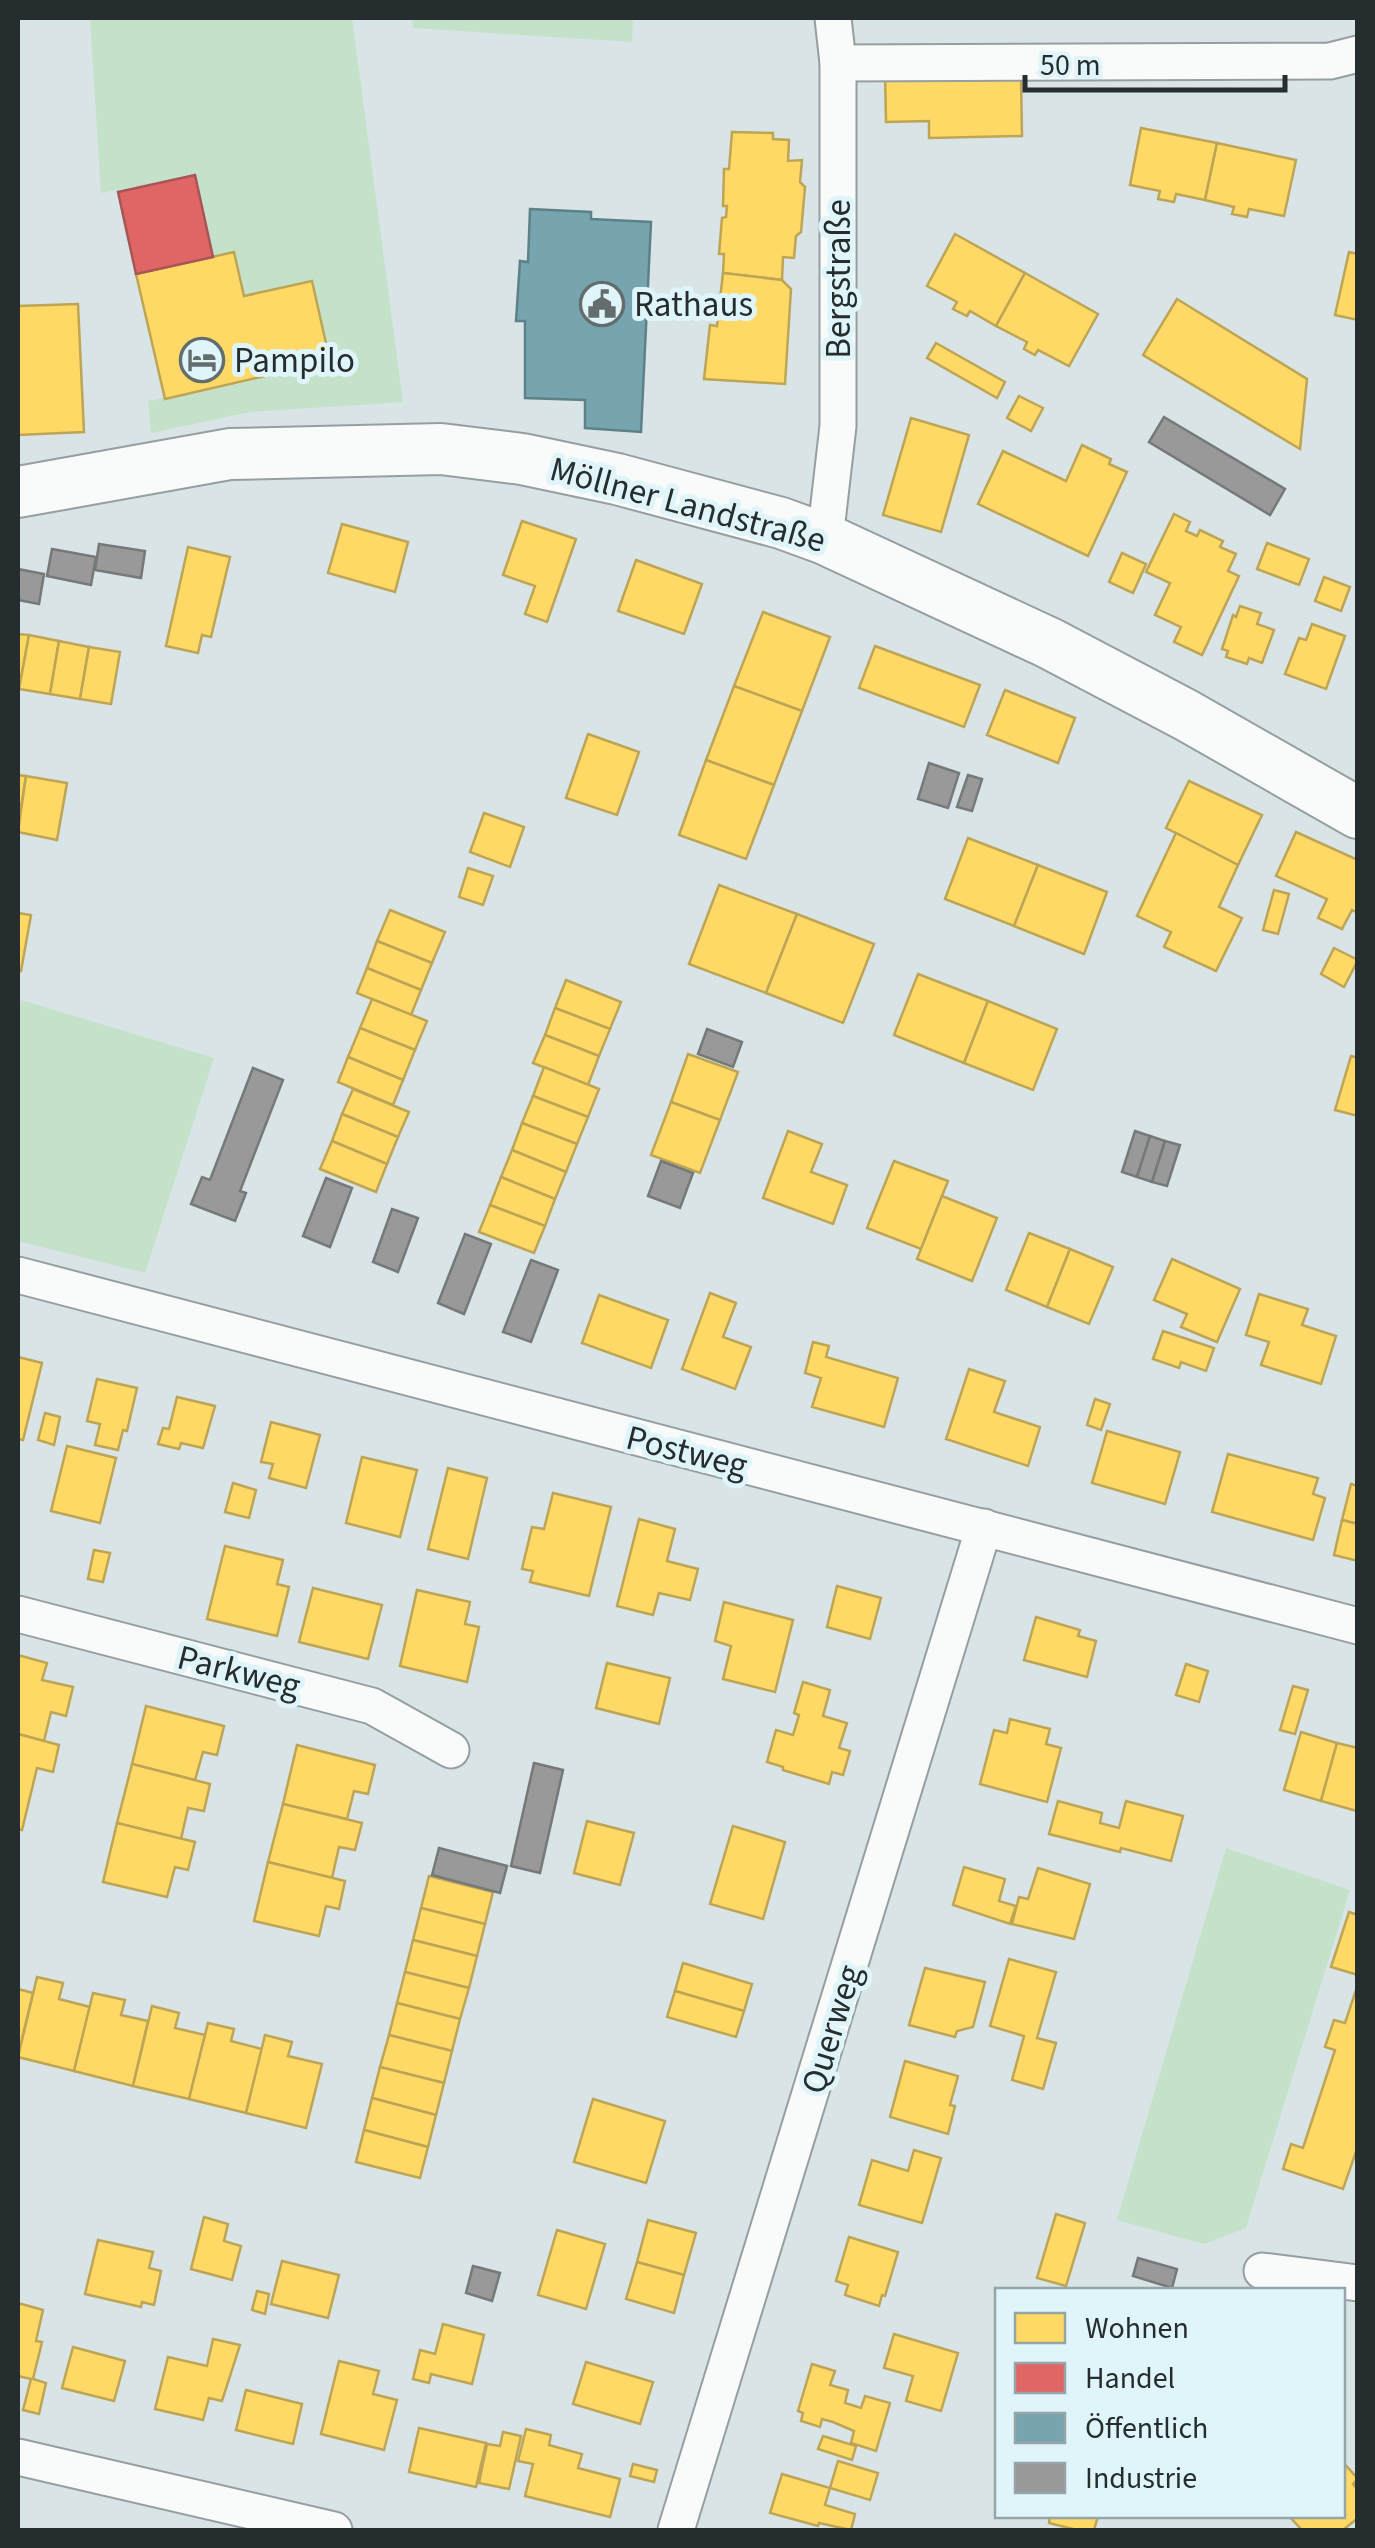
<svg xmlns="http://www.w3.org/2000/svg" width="1375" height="2548" font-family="'Source Sans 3',sans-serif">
<rect width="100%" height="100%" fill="#d9e4e6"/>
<!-- green -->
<g fill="#c4e2c9">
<polygon points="90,18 352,18 403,402 250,412 151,433 148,401 330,360 312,281 244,296 234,252 213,257 195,175 101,193"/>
<polygon points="412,18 633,18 632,42 413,28"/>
<polygon points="21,1000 214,1058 145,1273 18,1241 18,1013"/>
<polygon points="1226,1848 1350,1890 1246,2228 1204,2244 1117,2220"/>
</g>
<!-- homes -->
<g fill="#ffd966" stroke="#bea555" stroke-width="2.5">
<polygon points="885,73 1021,77 1022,136 929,138 929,121 886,122"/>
<polygon points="1141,128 1217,143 1205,200 1176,194 1174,202 1158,199 1160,191 1130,185"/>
<polygon points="732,132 773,133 773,139 789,140 788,161 802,160 800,182 805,187 801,232 796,236 794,258 783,257 782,280 723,273 724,254 719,254 722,218 726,217 727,206 723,206 724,169 729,169"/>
<polygon points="1217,143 1296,160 1284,216 1249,209 1247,217 1232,214 1234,207 1205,200"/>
<polygon points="955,234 1025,273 996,326 970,311 967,316 953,309 957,302 927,286"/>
<polygon points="234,252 244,296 312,281 330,361 165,399 136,274"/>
<polygon points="1349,252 1358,254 1358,320 1335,315"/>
<polygon points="723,273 782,280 791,289 785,384 704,379 710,325 717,326"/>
<polygon points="1025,273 1098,314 1069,366 1038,350 1035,355 1024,349 1027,342 996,326"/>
<polygon points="1177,299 1307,379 1300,449 1143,355"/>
<polygon points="78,304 84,432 18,435 18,306"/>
<polygon points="936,343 1005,382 997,398 927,358"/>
<polygon points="1019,396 1043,408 1031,431 1007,418"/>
<polygon points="911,418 969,435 941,532 883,515"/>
<polygon points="1082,445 1111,459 1109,464 1127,472 1088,556 978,504 1003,451 1066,481"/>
<polygon points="1174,514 1190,522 1186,531 1197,536 1200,530 1223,541 1220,547 1236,554 1228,571 1239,576 1202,655 1174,642 1181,627 1155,615 1170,583 1146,572"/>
<polygon points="522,521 576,539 547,622 525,614 535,586 503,575"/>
<polygon points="342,524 408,542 395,592 328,573"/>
<polygon points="1267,543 1309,559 1299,585 1257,569"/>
<polygon points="188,547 230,557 211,637 202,635 198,653 166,646"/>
<polygon points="1122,553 1146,564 1133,593 1109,582"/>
<polygon points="636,560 702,584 684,634 618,611"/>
<polygon points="1324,577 1350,587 1341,611 1315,601"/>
<polygon points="1240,606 1261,613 1257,624 1274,630 1262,663 1249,658 1247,664 1226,657 1228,651 1222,649 1233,615 1236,617"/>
<polygon points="763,612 830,637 802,711 734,686"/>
<polygon points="1312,624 1345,636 1326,689 1285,674 1299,638 1306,640"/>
<polygon points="18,634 29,635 19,689 18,688"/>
<polygon points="29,635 59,641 50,694 19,689"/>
<polygon points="59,641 89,647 80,699 50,694"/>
<polygon points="875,646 980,685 964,727 859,688"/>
<polygon points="89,647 120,652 111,704 80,699"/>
<polygon points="734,686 802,711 774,785 706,760"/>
<polygon points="1005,690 1075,718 1058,763 987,735"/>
<polygon points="588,734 639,752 617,815 566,798"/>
<polygon points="706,760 774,785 746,859 679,835"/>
<polygon points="18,775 26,776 18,826"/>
<polygon points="26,776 67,783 57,840 18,832"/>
<polygon points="1189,781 1262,815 1238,865 1166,828"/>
<polygon points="484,813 524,827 510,867 470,852"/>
<polygon points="1296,832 1358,860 1358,909 1356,912 1352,910 1342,929 1318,918 1327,899 1276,876"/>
<polygon points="1176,833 1238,865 1219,907 1242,918 1216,971 1164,947 1171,932 1137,916"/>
<polygon points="968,838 1038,865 1014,926 945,899"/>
<polygon points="1038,865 1107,892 1084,954 1014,926"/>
<polygon points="468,868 493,876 483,905 459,897"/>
<polygon points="719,885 797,914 766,993 689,964"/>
<polygon points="1274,890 1289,894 1278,934 1263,930"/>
<polygon points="390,910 445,932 432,963 377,941"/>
<polygon points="18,913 31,915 21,971 18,970"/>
<polygon points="797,914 874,944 843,1023 766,993"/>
<polygon points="377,941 432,963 421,990 367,968"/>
<polygon points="1334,948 1358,960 1344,987 1321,974"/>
<polygon points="367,968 421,990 411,1015 357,993"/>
<polygon points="918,974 988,1001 964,1063 894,1035"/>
<polygon points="566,980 621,1002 610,1029 555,1008"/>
<polygon points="372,999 427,1021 415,1050 360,1028"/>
<polygon points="988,1001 1057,1029 1033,1090 964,1063"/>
<polygon points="555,1008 610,1029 599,1056 545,1035"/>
<polygon points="360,1028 415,1050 403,1080 348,1057"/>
<polygon points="545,1035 599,1056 588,1085 533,1063"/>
<polygon points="688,1054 738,1072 720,1120 671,1102"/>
<polygon points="1351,1056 1358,1058 1358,1116 1335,1110"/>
<polygon points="348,1057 403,1080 393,1105 338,1082"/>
<polygon points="544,1067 599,1089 588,1117 533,1096"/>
<polygon points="353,1089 409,1112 398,1137 342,1114"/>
<polygon points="533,1096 588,1117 577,1144 522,1123"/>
<polygon points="671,1102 720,1120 700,1173 651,1155"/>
<polygon points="342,1114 398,1137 387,1164 332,1141"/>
<polygon points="522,1123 577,1144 566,1172 512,1150"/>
<polygon points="788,1131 822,1144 811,1172 847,1185 833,1224 763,1198"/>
<polygon points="332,1141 387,1164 376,1192 320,1169"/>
<polygon points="512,1150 566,1172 555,1199 501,1177"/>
<polygon points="894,1161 948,1181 921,1249 867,1228"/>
<polygon points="501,1177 555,1199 545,1226 490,1205"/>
<polygon points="942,1196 997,1218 972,1281 917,1259"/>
<polygon points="490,1205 545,1226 534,1253 479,1232"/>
<polygon points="1029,1233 1070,1249 1047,1307 1006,1290"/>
<polygon points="1070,1249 1113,1267 1089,1324 1047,1307"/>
<polygon points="1172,1259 1240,1289 1217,1342 1181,1327 1187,1314 1154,1300"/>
<polygon points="710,1293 736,1303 723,1337 751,1347 735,1389 682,1369"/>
<polygon points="1259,1294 1308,1309 1302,1325 1336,1336 1321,1384 1261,1365 1269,1342 1246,1335"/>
<polygon points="599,1295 668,1320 651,1368 582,1343"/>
<polygon points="1163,1331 1214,1348 1206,1371 1181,1362 1179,1368 1153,1359"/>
<polygon points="813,1342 829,1346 826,1357 898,1378 884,1427 812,1407 821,1378 805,1373"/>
<polygon points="18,1357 42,1363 23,1440 18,1439"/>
<polygon points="969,1369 1005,1381 994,1412 1040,1427 1028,1466 946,1439"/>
<polygon points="97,1379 137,1388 127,1431 123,1430 118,1450 95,1445 100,1424 87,1421"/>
<polygon points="177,1397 215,1406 203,1448 181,1443 179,1449 158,1444 163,1428 169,1429"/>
<polygon points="1095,1399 1110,1404 1101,1430 1087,1425"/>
<polygon points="45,1413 60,1417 54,1445 38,1440"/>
<polygon points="271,1422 320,1435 306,1488 269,1478 273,1464 261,1462"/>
<polygon points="1107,1431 1180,1452 1165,1504 1092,1483"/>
<polygon points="67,1446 116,1458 100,1523 51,1511"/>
<polygon points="1228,1454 1318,1478 1313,1494 1325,1498 1313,1540 1212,1512"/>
<polygon points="362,1457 417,1470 400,1537 346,1523"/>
<polygon points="448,1468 487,1478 468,1559 428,1549"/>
<polygon points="233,1483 256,1490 249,1518 225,1512"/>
<polygon points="1351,1484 1358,1486 1358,1524 1342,1520"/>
<polygon points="553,1493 611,1507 589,1596 530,1582 533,1571 522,1569 532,1527 544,1529"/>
<polygon points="639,1519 675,1529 667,1561 698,1569 690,1600 659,1593 653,1615 617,1606"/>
<polygon points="1342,1520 1358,1524 1358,1561 1334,1555"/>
<polygon points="225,1546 283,1560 277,1584 289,1587 277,1636 207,1619"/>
<polygon points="94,1550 110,1553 103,1582 88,1579"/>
<polygon points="837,1586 881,1598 870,1639 827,1627"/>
<polygon points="313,1588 382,1605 368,1659 299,1642"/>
<polygon points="417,1590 470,1602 465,1624 479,1627 467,1682 400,1666"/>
<polygon points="724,1602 793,1620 775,1692 723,1679 731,1646 715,1641"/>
<polygon points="1036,1617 1080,1630 1078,1636 1096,1641 1087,1677 1024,1660"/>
<polygon points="18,1655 47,1663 42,1680 73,1687 66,1716 51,1712 44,1741 18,1734"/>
<polygon points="607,1663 670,1678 659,1724 596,1708"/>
<polygon points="1186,1664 1208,1671 1199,1702 1176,1695"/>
<polygon points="803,1682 830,1690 823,1716 847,1723 839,1748 850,1751 843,1775 832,1772 829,1784 783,1770 783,1767 767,1762 776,1730 793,1735 799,1715 794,1713"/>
<polygon points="1293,1686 1308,1690 1295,1734 1280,1730"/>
<polygon points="146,1706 224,1726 217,1755 203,1752 195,1780 132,1764"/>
<polygon points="1010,1719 1050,1729 1046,1744 1061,1748 1047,1802 980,1784 994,1730 1007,1733"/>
<polygon points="1301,1732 1337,1743 1321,1801 1284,1790"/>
<polygon points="18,1734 59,1745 53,1772 37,1768 22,1830 18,1829"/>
<polygon points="1337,1743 1358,1748 1357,1811 1321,1801"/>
<polygon points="297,1745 375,1765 368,1794 354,1791 347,1819 283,1804"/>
<polygon points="132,1764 210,1784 204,1811 188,1808 181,1839 117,1823"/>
<polygon points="1058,1801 1102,1813 1100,1823 1119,1828 1126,1801 1183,1816 1171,1861 1121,1848 1120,1852 1049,1834"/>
<polygon points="283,1804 362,1823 355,1850 339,1847 332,1878 268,1862"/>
<polygon points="587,1821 634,1833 620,1885 574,1873"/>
<polygon points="117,1823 195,1842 188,1870 175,1867 167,1897 103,1882"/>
<polygon points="733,1826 785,1842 763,1919 710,1904"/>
<polygon points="268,1862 345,1881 339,1909 326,1906 319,1936 254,1921"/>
<polygon points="964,1867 1005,1879 999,1901 1016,1906 1010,1924 953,1905"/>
<polygon points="1038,1868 1090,1884 1074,1939 1012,1924 1019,1897 1028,1899"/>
<polygon points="429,1876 493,1892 485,1924 421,1908"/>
<polygon points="421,1908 485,1924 477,1956 413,1940"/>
<polygon points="1349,1912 1358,1915 1358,1975 1331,1967"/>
<polygon points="413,1940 477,1956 469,1988 405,1972"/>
<polygon points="1009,1959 1056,1972 1037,2038 1056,2043 1043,2089 1012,2080 1024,2036 990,2026"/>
<polygon points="683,1963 752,1984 744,2011 675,1991"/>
<polygon points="925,1968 985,1982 973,2027 957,2031 955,2037 909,2025"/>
<polygon points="405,1972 469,1988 460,2019 397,2003"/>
<polygon points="37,1977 63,1983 59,1999 90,2007 74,2071 18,2057"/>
<polygon points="1358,1984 1358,2146 1343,2189 1283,2169 1291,2144 1303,2148 1335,2050 1325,2047 1334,2020 1345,2023"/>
<polygon points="18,1989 33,1993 18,2055"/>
<polygon points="675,1991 744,2011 736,2037 667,2017"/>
<polygon points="93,1993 125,2000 121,2015 148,2021 133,2086 74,2071"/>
<polygon points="397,2003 460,2019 452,2051 389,2035"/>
<polygon points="152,2006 179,2013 175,2028 205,2035 189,2099 133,2086"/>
<polygon points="208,2023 234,2029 231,2041 262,2049 246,2113 189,2099"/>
<polygon points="265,2035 292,2042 288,2056 322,2064 306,2128 246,2113"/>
<polygon points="389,2035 452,2051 444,2083 380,2067"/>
<polygon points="905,2061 958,2076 950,2105 955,2106 948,2134 890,2117"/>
<polygon points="380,2067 444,2083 436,2115 372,2098"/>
<polygon points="372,2098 436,2115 428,2147 364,2130"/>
<polygon points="593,2099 665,2121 646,2183 574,2162"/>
<polygon points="364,2130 428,2147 420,2178 356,2162"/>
<polygon points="914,2150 941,2158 922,2223 859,2205 872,2160 908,2171"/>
<polygon points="1056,2214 1085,2223 1066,2286 1037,2278"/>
<polygon points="204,2217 228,2224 224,2241 241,2246 232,2280 191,2269"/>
<polygon points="648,2220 696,2233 684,2275 637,2262"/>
<polygon points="557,2230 605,2244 586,2309 538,2295"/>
<polygon points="849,2237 898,2252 885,2296 882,2295 879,2306 845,2295 848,2285 836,2281"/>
<polygon points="98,2240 153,2252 149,2268 161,2271 154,2305 142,2302 141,2307 85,2294"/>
<polygon points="282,2261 339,2275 328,2318 271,2304"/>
<polygon points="637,2262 684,2275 674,2313 626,2299"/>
<polygon points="257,2291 269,2294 265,2314 252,2310"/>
<polygon points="18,2303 43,2310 36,2341 42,2342 33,2379 46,2383 39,2414 23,2410 31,2379 18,2376"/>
<polygon points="443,2324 484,2335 472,2384 431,2374 429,2383 413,2379 420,2350 435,2354"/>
<polygon points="894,2334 958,2353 941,2411 906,2401 913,2376 884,2368"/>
<polygon points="213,2339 240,2345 222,2401 209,2398 203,2420 155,2409 168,2357 207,2366"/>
<polygon points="73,2347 125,2361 114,2401 62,2388"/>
<polygon points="339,2361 379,2371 373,2394 397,2400 384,2450 321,2434"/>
<polygon points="586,2362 653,2382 640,2424 573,2404"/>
<polygon points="812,2364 835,2371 830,2385 848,2390 845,2403 861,2408 865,2396 890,2403 876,2451 851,2443 854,2431 833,2422 822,2419 820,2427 801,2421 803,2413 798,2411"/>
<polygon points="246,2390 302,2404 293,2444 236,2430"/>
<polygon points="419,2428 486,2443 476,2487 409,2472"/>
<polygon points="526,2429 551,2435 549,2445 582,2454 578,2468 620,2479 610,2517 525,2496 533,2464 518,2461"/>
<polygon points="503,2432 521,2436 509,2489 479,2483 487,2444 500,2446"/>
<polygon points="823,2436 856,2446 852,2460 818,2449"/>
<polygon points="838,2461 878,2473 870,2500 830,2488"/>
<polygon points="1342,2461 1358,2479 1353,2484 1358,2490 1358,2518 1343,2530 1302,2530 1289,2516 1342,2516"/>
<polygon points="633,2464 657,2470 654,2482 630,2476"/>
<polygon points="782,2474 830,2488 825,2505 855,2514 851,2530 819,2523 818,2526 770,2513"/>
<polygon points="1050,2516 1098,2516 1094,2530 1077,2530 1049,2523"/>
</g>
<!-- shops -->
<polygon fill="#e06666" stroke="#a85555" stroke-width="2.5" points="195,175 213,257 136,274 118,192"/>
<!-- public -->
<polygon fill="#76a5af" stroke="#5e8188" stroke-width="2.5" points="530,209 591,212 591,219 651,222 641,432 585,428 585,400 525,398 525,321 516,321 520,261 528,262"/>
<!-- industry -->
<g fill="#999" stroke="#767979" stroke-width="2.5">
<polygon points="1164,417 1285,489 1270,515 1149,442"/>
<polygon points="99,544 145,551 141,578 95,570"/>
<polygon points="52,549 96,557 91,585 47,576"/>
<polygon points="18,569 44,574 39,604 18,600"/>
<polygon points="929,763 959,773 948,808 918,799"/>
<polygon points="968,775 982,779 972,811 957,807"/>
<polygon points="707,1029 742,1042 733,1067 698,1054"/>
<polygon points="253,1068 283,1080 240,1191 246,1193 235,1221 191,1204 202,1177 210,1180"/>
<polygon points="1135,1131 1150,1136 1137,1177 1122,1172"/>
<polygon points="1150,1136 1165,1141 1152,1182 1137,1177"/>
<polygon points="1165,1141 1180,1145 1167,1186 1152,1182"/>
<polygon points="661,1161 693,1173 680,1208 648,1196"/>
<polygon points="326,1178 352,1188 330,1247 303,1236"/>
<polygon points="392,1209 418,1218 398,1272 373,1262"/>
<polygon points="465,1234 491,1244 464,1314 438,1303"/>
<polygon points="531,1260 558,1270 531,1342 503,1332"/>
<polygon points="534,1763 563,1770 540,1873 511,1866"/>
<polygon points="439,1848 507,1866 500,1893 432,1875"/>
<polygon points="1138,2258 1177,2269 1172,2288 1133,2276"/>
<polygon points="473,2266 500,2273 492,2301 466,2293"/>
</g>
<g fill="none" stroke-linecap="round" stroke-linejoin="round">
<defs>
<g id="street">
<polyline points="838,63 1330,61 1358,54"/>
<polyline points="825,539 838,426 838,63 833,18"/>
<polyline points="18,1275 1358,1626"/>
<polyline points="18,1614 372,1706 451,1750"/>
<polyline points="1262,2271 1358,2283"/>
<polyline points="18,2457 334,2530"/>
<polyline points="676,2530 984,1527"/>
</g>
<polyline id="secondary" points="18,492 230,454 441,449 522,459 617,479 781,523 825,539 1049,643 1186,715 1358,813"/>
</defs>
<!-- street casing -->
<use href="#street" stroke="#969ea0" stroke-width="39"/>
<!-- secondary casing -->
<use href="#secondary" stroke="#969ea0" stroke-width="54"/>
<!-- street -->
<use href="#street" stroke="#f9fbfb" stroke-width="35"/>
<!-- secondary -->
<use href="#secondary" stroke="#f9fbfb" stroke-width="50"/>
</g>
<!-- icons -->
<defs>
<symbol id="civic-ring" viewBox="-11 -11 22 22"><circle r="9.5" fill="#e0f5f9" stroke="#646d6e" stroke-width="1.5"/><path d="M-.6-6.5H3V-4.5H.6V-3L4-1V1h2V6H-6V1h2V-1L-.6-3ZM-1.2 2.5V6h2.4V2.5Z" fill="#646d6e"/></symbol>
<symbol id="hotel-ring" viewBox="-11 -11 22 22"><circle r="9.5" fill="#e0f5f9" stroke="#646d6e" stroke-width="1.5"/><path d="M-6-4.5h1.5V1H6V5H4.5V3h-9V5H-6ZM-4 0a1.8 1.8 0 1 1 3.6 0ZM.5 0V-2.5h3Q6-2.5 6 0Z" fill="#646d6e"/></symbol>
</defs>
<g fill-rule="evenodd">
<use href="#civic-ring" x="577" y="279" width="50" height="50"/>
<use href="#hotel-ring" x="177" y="335" width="50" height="50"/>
</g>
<g text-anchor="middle" stroke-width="10" stroke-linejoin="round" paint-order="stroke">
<!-- street labels -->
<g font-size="35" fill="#252d2e" stroke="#e0f5f9">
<text transform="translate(838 279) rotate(-90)" y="12">Bergstraße</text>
<text transform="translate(688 504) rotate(15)" y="12">Möllner Landstraße</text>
<text transform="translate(687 1451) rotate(14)" y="12">Postweg</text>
<text transform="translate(239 1671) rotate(14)" y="12">Parkweg</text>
<text transform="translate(831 2029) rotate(-73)" y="12">Querweg</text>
</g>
<!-- poi labels -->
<g font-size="35" fill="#252d2e" stroke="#e0f5f9" text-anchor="start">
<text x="634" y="316">Rathaus</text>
<text x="234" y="372">Pampilo</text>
</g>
</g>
<!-- border -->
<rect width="1375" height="2548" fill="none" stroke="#252d2e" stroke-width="40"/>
<!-- legend -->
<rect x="995" y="2288" width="350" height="230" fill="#e0f5f9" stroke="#95a5a8" stroke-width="2.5"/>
<rect x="1015" y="2313" width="50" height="30" fill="#ffd966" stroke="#95a5a8" stroke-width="2.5"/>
<text x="1085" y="2338" font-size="30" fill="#252d2e">Wohnen</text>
<rect x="1015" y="2363" width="50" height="30" fill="#e06666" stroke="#95a5a8" stroke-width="2.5"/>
<text x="1085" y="2388" font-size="30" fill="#252d2e">Handel</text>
<rect x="1015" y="2413" width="50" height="30" fill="#76a5af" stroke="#95a5a8" stroke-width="2.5"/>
<text x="1085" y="2438" font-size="30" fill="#252d2e">Öffentlich</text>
<rect x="1015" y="2463" width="50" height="30" fill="#999999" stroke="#95a5a8" stroke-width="2.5"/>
<text x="1085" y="2488" font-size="30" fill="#252d2e">Industrie</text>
<!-- scale -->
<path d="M1025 75v15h260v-15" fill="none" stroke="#252d2e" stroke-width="5"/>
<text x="1040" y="75" font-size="30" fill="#252d2e" stroke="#e0f5f9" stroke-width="8" paint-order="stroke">50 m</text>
</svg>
